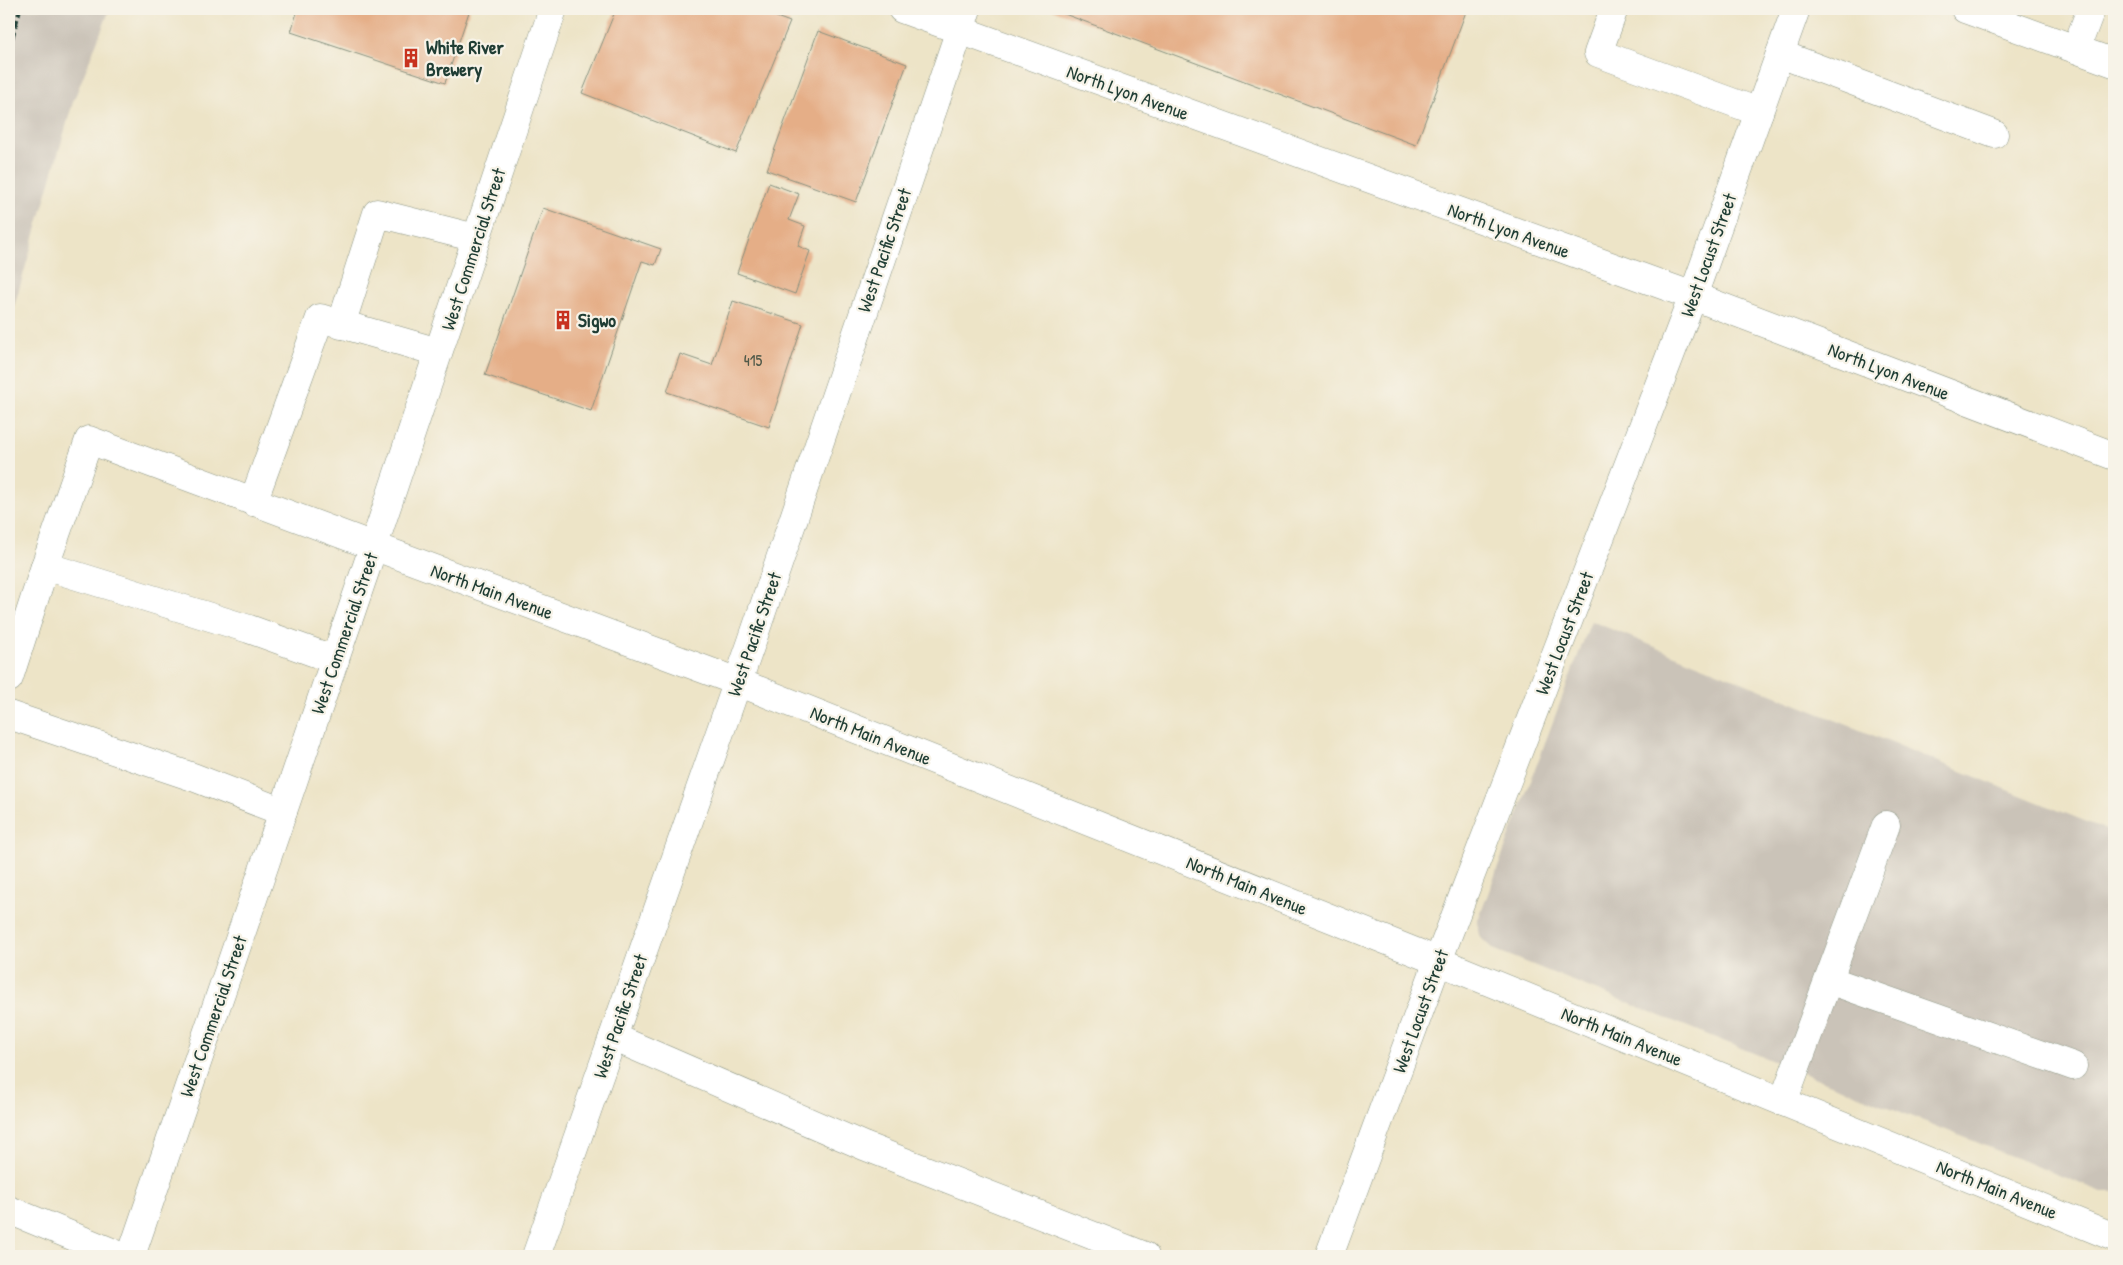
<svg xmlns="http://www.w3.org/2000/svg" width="2123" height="1265" font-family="'Patrick Hand',sans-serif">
<rect width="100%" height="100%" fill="#f7f3e8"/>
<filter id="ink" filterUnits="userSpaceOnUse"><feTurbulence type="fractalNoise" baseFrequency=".02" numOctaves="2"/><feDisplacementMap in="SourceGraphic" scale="10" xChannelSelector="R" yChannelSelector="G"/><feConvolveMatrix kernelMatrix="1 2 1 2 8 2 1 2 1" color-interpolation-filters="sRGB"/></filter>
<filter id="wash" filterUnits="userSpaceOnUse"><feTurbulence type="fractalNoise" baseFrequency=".0096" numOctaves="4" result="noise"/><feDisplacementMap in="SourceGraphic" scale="20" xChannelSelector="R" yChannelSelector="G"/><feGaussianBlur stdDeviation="1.12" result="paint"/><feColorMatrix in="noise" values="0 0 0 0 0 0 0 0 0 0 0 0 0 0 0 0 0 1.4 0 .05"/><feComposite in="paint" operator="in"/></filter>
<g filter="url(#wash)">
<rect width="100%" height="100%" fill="#ede4c7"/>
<!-- industrial -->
<g fill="#cac3b8">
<polygon points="9,9 110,9 73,102 9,324"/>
<polygon points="1591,621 2114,833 2114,1192 2101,1192 1493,949 1481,938 1477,923"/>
</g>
<g id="blocks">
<!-- building -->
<g fill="#e5ae87">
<polygon points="298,9 470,9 445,83 291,32"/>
<polygon points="616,9 755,9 790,22 736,153 582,93"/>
<polygon points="1051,9 1467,9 1416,145"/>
<polygon points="818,31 907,64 856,202 767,170"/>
<polygon points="769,183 799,194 789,220 805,226 798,246 810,251 795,294 737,273"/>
<polygon points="543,208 661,249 655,265 642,261 591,411 485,375"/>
<polygon points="733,301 803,324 769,427 667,392 680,354 712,365"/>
</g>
</g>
</g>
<g filter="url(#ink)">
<use href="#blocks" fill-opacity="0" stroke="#86907e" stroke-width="1"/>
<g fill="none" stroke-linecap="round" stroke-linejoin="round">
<defs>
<g id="minor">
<polyline points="902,9 1693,296 2114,456"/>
<polyline points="1614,9 1598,53 1759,112"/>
<polyline points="1965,9 2114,63"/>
<polyline points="2076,49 2091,9"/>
<polyline points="1780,54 1994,134"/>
<polyline points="341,325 377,213 476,238"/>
<polyline points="253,502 320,318 438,352"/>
<polyline points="335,660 249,629 45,566 89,440 738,682 1438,961 2114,1237"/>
<polyline points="9,678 45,566"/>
<polyline points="9,715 193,777 283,812"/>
<polyline points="1829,980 2073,1066"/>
<polyline points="613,1037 864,1146 1145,1256"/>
<polyline points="1783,1102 1886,825"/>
<polyline points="131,1256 373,548 553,9"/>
<polyline points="536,1256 751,644 967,9"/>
<polyline points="1329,1256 1438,961 1693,296 1796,9"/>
</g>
<polyline id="major" points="9,1210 121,1256"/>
</defs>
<!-- minor casing -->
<use href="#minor" stroke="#86907e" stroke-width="29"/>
<!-- major casing -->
<use href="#major" stroke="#86907e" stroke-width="29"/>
<!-- minor -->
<use href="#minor" stroke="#fff" stroke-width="28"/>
<!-- major -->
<use href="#major" stroke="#fff" stroke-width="28"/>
<!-- rail -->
<polyline stroke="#1f3d34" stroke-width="4" stroke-dasharray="8 4" stroke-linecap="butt" points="9,50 20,9"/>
</g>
</g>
<!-- icons -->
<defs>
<symbol id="building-bare" viewBox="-9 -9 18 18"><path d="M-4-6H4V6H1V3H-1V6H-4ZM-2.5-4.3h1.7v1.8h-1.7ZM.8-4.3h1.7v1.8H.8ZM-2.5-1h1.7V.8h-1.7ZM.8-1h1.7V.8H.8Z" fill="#c8321e" stroke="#f7f3e8" stroke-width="2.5" paint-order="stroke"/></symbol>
</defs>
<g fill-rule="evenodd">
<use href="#building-bare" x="397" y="44" width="28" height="28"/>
<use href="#building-bare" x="549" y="306" width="28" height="28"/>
</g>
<g text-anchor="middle" stroke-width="4.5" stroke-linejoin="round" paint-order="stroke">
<!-- number labels -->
<g font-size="16" fill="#505949">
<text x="753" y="366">415</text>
</g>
<!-- poi labels -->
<g font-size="19" font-weight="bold" fill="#1f3d34" stroke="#f7f3e8" text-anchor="start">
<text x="426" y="54">White River<tspan x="426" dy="22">Brewery</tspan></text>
<text x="578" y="327">Sigwo</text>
</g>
<!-- street labels -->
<g font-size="19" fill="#1f3d34" stroke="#f7f3e8">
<text transform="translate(1128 92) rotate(20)" y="7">North Lyon Avenue</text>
<text transform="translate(1509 230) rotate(20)" y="7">North Lyon Avenue</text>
<text transform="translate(473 249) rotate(-72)" y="7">West Commercial Street</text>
<text transform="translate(884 250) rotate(-71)" y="7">West Pacific Street</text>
<text transform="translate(1708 255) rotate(-70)" y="7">West Locust Street</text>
<text transform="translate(1889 371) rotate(21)" y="7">North Lyon Avenue</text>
<text transform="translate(492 591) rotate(20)" y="7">North Main Avenue</text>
<text transform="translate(344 633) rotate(-71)" y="7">West Commercial Street</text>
<text transform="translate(1564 633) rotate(-69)" y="7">West Locust Street</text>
<text transform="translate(754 634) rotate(-71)" y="7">West Pacific Street</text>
<text transform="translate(871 735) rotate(22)" y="7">North Main Avenue</text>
<text transform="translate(1247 885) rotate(22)" y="7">North Main Avenue</text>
<text transform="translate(1420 1011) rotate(-70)" y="7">West Locust Street</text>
<text transform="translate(213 1016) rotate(-71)" y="7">West Commercial Street</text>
<text transform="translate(620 1016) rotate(-71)" y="7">West Pacific Street</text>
<text transform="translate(1622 1036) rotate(22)" y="7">North Main Avenue</text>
<text transform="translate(1997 1189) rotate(22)" y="7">North Main Avenue</text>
</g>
</g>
<!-- margin -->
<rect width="2123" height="1265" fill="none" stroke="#f7f3e8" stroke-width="30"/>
</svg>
